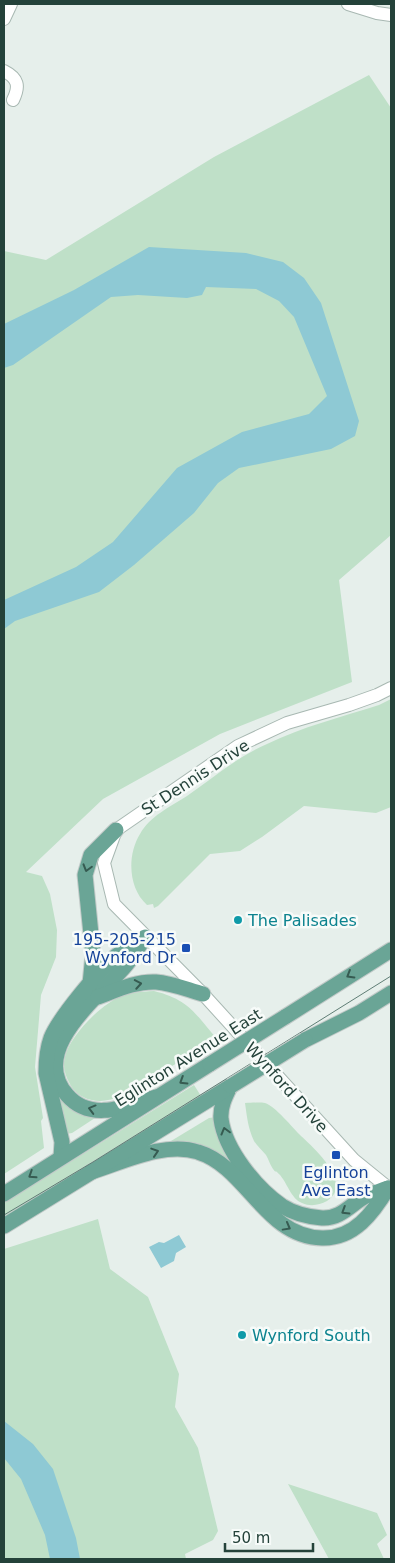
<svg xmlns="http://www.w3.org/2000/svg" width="395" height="1563" font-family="'DejaVu Sans',sans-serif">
<rect width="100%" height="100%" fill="#e6efeb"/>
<!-- green -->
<g fill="#bfe0c8">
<polygon points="369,75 391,108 391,535 339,580 352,682 220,734 103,799 26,872 42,876 50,894 57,930 56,957 41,995 35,1067 43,1118 41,1121 44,1148 4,1174 4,251 46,260 214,157"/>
<path d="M 391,699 L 391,807 L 376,813 L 304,806 L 262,837 L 240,851 L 210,854 L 158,906 L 154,908 L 153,904 L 147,905 C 128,888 127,855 140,834 C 150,816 170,807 187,796 C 213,778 237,757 267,744 C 302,727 341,717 379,705 Z"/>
<path d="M 154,991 C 190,1000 195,1014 218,1040 C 203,1049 187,1057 172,1066 C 150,1078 126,1100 100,1101 C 89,1101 77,1096 71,1086 C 66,1077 62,1068 65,1057 C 70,1036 98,1008 117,998 C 129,992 141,992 154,991 Z"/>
<polygon points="194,1085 201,1096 4,1218 4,1203"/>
<polygon points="55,1086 95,1115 95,1118 72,1133 66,1134"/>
<path d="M 245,1103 C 251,1103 259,1102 265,1103 C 275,1106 293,1128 301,1136 C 314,1148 354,1184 327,1201 C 319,1205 311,1207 302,1203 C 291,1199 287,1182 279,1174 C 274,1169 277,1174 273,1169 C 270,1165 269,1160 266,1155 C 262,1150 257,1146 254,1141 C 248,1128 247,1117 245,1103 Z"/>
<polygon points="216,1117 238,1168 170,1143 171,1141 209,1118"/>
<polygon points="98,1219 110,1269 148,1297 179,1374 175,1407 198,1448 218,1531 213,1540 185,1554 186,1559 4,1559 4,1249"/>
<polygon points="288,1484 377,1513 387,1535 377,1544 384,1559 329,1559"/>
</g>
<!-- water -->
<g fill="#8ec9d4">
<polygon points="149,247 246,253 283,262 304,278 321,303 359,421 355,436 331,449 239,468 218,483 194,513 134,565 99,592 15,621 4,629 4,600 76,567 113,542 177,468 242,432 309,414 327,396 294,317 279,301 256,289 206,287 202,295 187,298 138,295 111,297 13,365 4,368 4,324 74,290"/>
<polygon points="179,1235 186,1247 176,1253 174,1261 161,1268 149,1247 159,1242 164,1243"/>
<polygon points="4,1421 33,1444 53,1469 76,1538 80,1559 50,1559 45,1535 21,1479 4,1458"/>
</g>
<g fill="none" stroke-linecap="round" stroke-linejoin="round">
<defs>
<g id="minor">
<polyline points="348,4 377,13 391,15"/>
<polyline points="4,19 11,4"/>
<path d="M 4,71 C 18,78 20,86 13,100"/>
<polyline points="391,688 377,695 349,705 287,723 238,746 116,830 104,863 114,904 203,994 354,1160 391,1190"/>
</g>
<g id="major">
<path d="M 145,937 C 139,946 133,957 126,965 C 100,996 27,1050 67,1095 C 91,1123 127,1106 156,1097"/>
<polyline points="90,984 93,954 85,875 91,855 116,830"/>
<path d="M 98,997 C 117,990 136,981 156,982 C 172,983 188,990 203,994"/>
<polyline points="285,1017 391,950"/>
<polyline points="305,1040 359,1013 391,993"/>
<path d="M 230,1087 C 225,1097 220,1107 221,1119 C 225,1150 256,1188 282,1206 C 293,1213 309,1217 322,1218 C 341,1219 351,1204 366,1196 C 373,1193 380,1191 388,1188"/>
<path d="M 61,1157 L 62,1142 L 46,1073 C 46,1061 47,1049 51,1038 C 59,1018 99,970 116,956 C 123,951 131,946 139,941"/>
<path d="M 91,1172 C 123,1162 165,1141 198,1152 C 247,1167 265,1237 322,1238 C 354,1239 373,1213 388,1188"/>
<polyline points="4,1194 210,1064"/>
<polyline points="4,1226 231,1086"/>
</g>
</defs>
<!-- minor casing -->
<use href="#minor" stroke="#a8b8b2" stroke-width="14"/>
<!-- major casing -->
<use href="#major" stroke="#c2cac8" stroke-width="17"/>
<!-- minor -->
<use href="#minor" stroke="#fff" stroke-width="12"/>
<!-- major -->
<use href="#major" stroke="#6aa596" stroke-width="15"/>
<!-- tram -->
<polyline stroke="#5f7d75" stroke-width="1" points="4,1215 93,1162 391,976"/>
<defs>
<g id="major-bridge">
<polyline points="210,1064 285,1017"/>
<polyline points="231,1086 305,1040"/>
</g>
</defs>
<!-- major-bridge casing -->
<use href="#major-bridge" stroke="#c2cac8" stroke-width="17" stroke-linecap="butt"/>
<!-- major-bridge -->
<use href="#major-bridge" stroke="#6aa596" stroke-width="15"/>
</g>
<!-- one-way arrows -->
<defs><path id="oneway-chevron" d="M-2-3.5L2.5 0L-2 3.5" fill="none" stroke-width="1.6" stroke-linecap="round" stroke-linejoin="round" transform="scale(1.25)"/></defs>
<g stroke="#365b51">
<use href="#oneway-chevron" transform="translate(87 868) rotate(106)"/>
<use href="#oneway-chevron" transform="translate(350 975) rotate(149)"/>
<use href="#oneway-chevron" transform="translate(138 984) rotate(-10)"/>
<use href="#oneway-chevron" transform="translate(183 1081) rotate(148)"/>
<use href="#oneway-chevron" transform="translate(92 1109) rotate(-165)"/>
<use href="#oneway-chevron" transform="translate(225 1131) rotate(-105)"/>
<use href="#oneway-chevron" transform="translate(155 1152) rotate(-18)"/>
<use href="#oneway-chevron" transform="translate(32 1175) rotate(147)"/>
<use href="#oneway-chevron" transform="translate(345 1211) rotate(148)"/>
<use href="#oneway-chevron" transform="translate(287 1227) rotate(29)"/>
</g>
<!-- markers -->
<g fill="#0f9aa8" stroke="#f7fbf9" stroke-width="2">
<circle cx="238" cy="920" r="5"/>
<circle cx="242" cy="1335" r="5"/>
</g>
<g fill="#1a4fb4" stroke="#f7fbf9" stroke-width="2">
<rect x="181" y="943" width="10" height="10" rx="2.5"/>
<rect x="331" y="1150" width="10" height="10" rx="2.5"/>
</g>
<g text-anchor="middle" stroke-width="5" stroke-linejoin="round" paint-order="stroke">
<!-- street labels -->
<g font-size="16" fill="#24423a" stroke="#f7fbf9">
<text transform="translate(195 777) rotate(-33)" y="6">St Dennis Drive</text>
<text transform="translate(188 1057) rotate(-32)" y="6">Eglinton Avenue East</text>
<text transform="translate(287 1087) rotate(48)" y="6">Wynford Drive</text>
</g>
<!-- culture labels -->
<g font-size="16" fill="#0d838f" stroke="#f7fbf9" text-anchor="start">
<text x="248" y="926">The Palisades</text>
<text x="252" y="1341">Wynford South</text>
</g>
<!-- transit labels -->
<g font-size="16" fill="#164399" stroke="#f7fbf9" text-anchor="end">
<text x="176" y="945">195-205-215<tspan x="176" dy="18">Wynford Dr</tspan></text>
<text x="336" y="1178" text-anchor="middle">Eglinton<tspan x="336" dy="18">Ave East</tspan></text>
</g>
</g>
<!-- border -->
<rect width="395" height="1563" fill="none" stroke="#24423a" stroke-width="10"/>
<!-- scale -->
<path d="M225 1543v8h88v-8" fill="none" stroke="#24423a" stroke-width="2.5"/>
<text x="232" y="1543" font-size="15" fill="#24423a" stroke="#f7fbf9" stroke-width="4" paint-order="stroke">50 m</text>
</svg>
